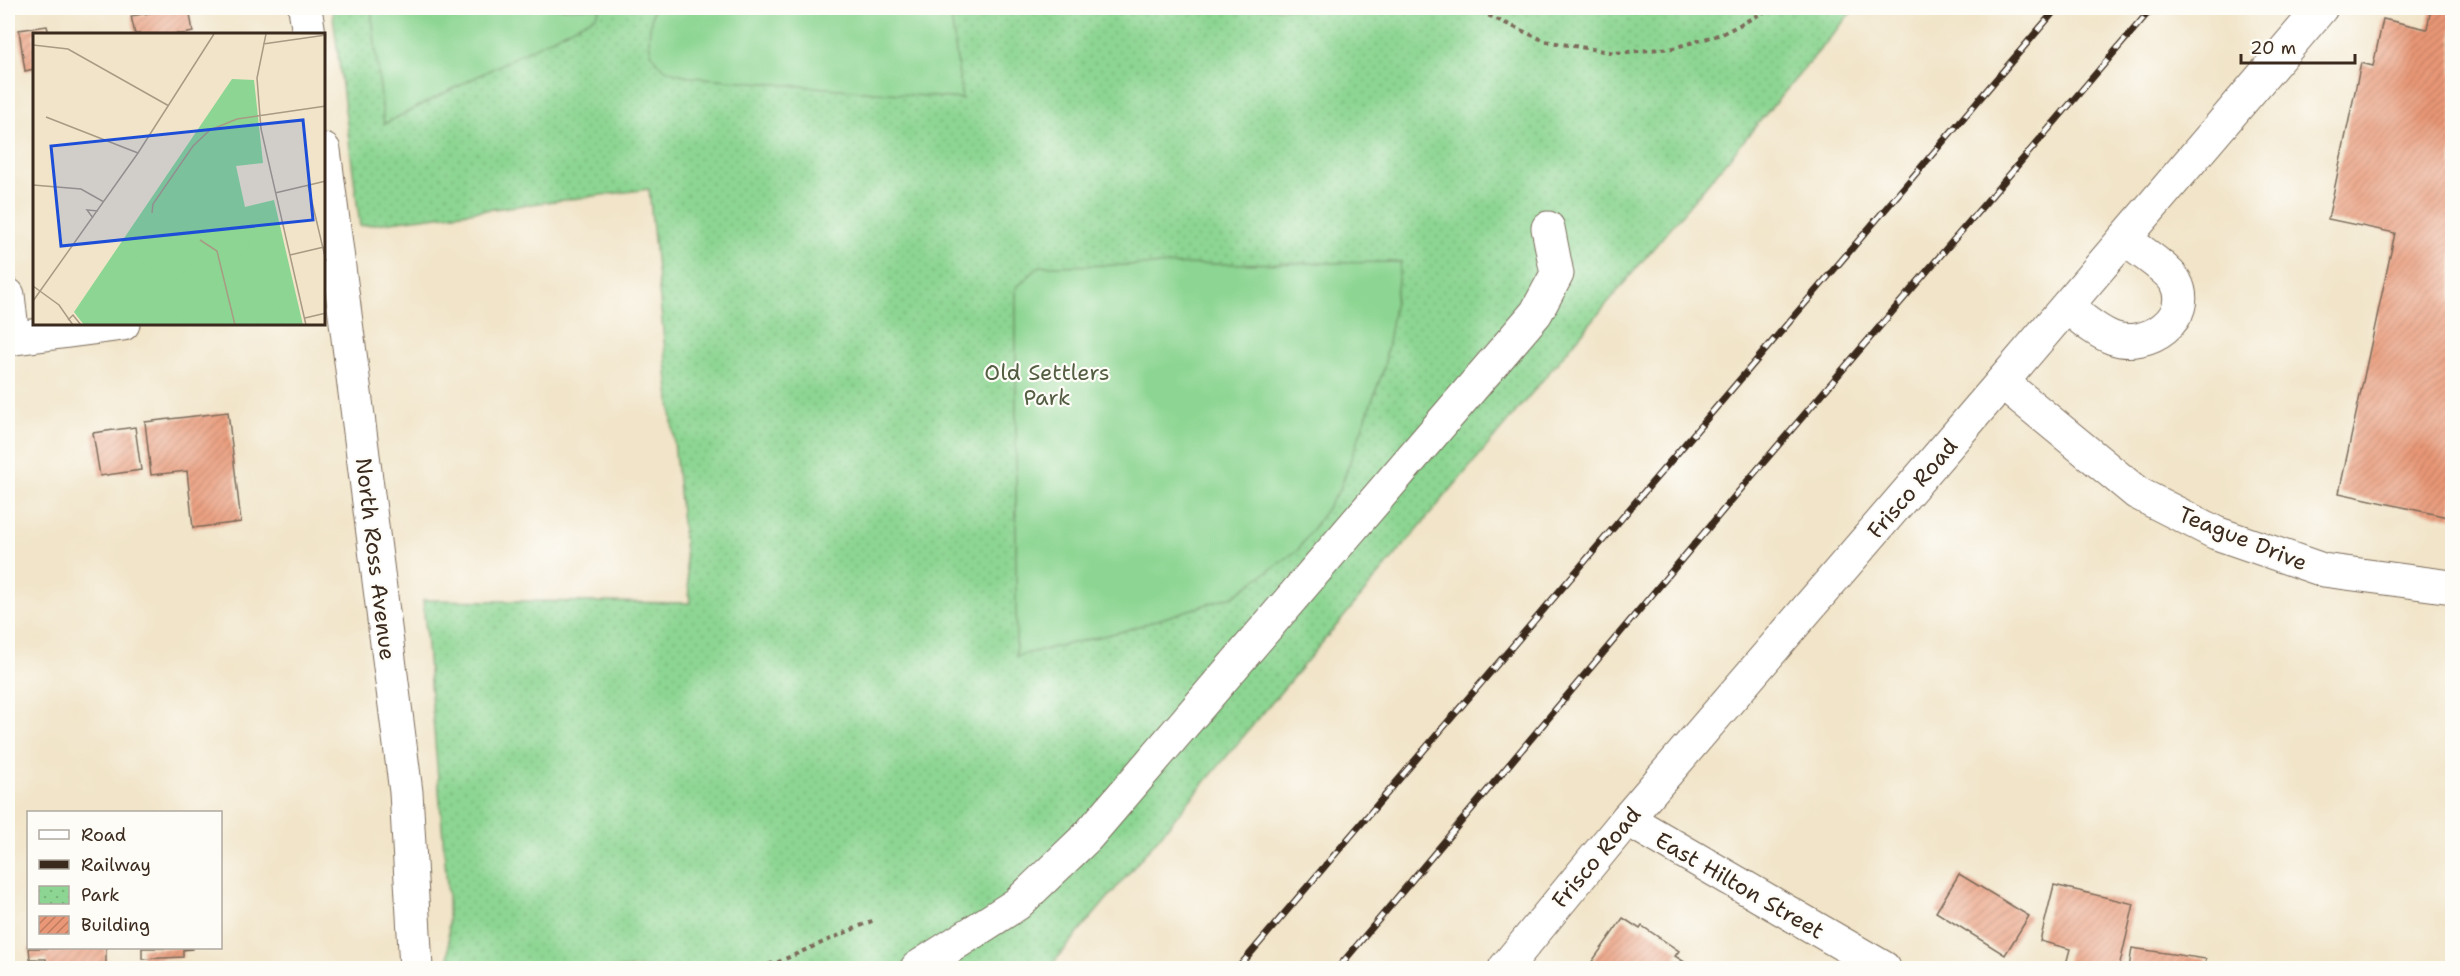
<svg xmlns="http://www.w3.org/2000/svg" width="2460" height="976" font-family="'Shantell Sans',sans-serif">
<defs>
<pattern id="park-dots" width="8" height="8" patternUnits="userSpaceOnUse" patternTransform="scale(1.5)"><rect width="8" height="8" fill="#8cd592"/><path d="M2 2h.1M6 6h.1" fill="none" stroke="#7ab77d" stroke-width="1.8" stroke-linecap="round"/></pattern>
<pattern id="building-hatch" width="6" height="6" patternUnits="userSpaceOnUse" patternTransform="scale(1.5)"><rect width="6" height="6" fill="#e99776"/><path d="M-1 1l2-2M0 6l6-6M5 7l2-2" fill="none" stroke="#be7b60"/></pattern>
</defs>
<rect width="100%" height="100%" fill="#fdfcf7"/>
<filter id="ink" filterUnits="userSpaceOnUse"><feTurbulence type="fractalNoise" baseFrequency=".0167" numOctaves="2"/><feDisplacementMap in="SourceGraphic" scale="12" xChannelSelector="R" yChannelSelector="G"/><feConvolveMatrix kernelMatrix="1 2 1 2 8 2 1 2 1" color-interpolation-filters="sRGB"/></filter>
<filter id="wash" filterUnits="userSpaceOnUse"><feTurbulence type="fractalNoise" baseFrequency=".008" numOctaves="4" result="noise"/><feDisplacementMap in="SourceGraphic" scale="24" xChannelSelector="R" yChannelSelector="G"/><feGaussianBlur stdDeviation="1.35" result="paint"/><feColorMatrix in="noise" values="0 0 0 0 0 0 0 0 0 0 0 0 0 0 0 0 0 1.4 0 .05"/><feComposite in="paint" operator="in"/></filter>
<g filter="url(#wash)">
<rect width="100%" height="100%" fill="#f1e4c8"/>
<!-- park -->
<polygon fill="url(#park-dots)" stroke="#648058" stroke-width="1.5" points="332,8 1855,8 1049,968 449,968 448,897 423,600 690,603 649,189 360,226"/>
<!-- pitch -->
<g fill="#8cd592" stroke="#648058" stroke-width="1.5">
<polygon points="371,8 601,8 596,16 384,124"/>
<path d="M 653,8 L 950,8 L 962,99 L 691,77 C 683,74 671,73 664,68 C 642,54 650,28 653,8 Z"/>
<polygon points="1401,262 1384,368 1340,489 1298,550 1233,596 1120,632 1016,656 1016,288 1040,266"/>
</g>
<g id="blocks">
<!-- building -->
<g fill="url(#building-hatch)">
<polygon points="179,8 189,8 193,32 184,34 135,34 131,16"/>
<polygon points="2431,8 2452,8 2452,518 2339,493 2395,233 2328,219 2361,63 2373,66 2383,19 2427,29"/>
<polygon points="47,26 49,34 34,34 34,69 25,71 19,30"/>
<polygon points="228,412 241,522 193,528 187,471 151,475 145,422"/>
<polygon points="135,427 141,470 100,476 93,433"/>
<polygon points="1959,874 2029,916 2005,955 1936,912"/>
<polygon points="2054,885 2134,904 2119,968 2065,968 2070,949 2040,941"/>
<polygon points="1623,918 1640,929 1642,926 1679,951 1675,956 1694,968 1600,968 1591,963"/>
<polygon points="29,948 106,948 106,968 47,968 46,959 30,959"/>
<polygon points="142,948 192,948 192,949 183,950 183,957 142,959"/>
<polygon points="2132,948 2206,959 2204,968 2129,968"/>
</g>
</g>
</g>
<g filter="url(#ink)">
<use href="#blocks" fill-opacity="0" stroke="#7b6b5a" stroke-width="1.5"/>
<g fill="none" stroke-linecap="round" stroke-linejoin="round">
<defs>
<g id="minor">
<polyline points="305,8 309,34"/>
<polyline points="324,150 406,792 416,968"/>
<polyline points="8,295 13,338"/>
<path d="M 2067,307 C 2081,318 2096,332 2113,338 C 2147,350 2195,318 2175,281 C 2168,269 2136,248 2124,239"/>
<polyline points="8,339 123,324"/>
<polyline points="2002,382 2137,493 2216,533 2323,570 2452,587"/>
<polyline points="1627,819 1884,968"/>
<polyline points="917,968 1017,904 1087,837 1536,313 1557,274 1548,228"/>
<polyline points="1505,968 1627,819 2002,382 2321,8"/>
</g>
</defs>
<!-- minor casing -->
<use href="#minor" stroke="#7b6b5a" stroke-width="35"/>
<!-- path -->
<g stroke="#7b6b5a" stroke-width="4" stroke-dasharray="4.5 4.5" stroke-linecap="butt">
<polyline points="1472,8 1545,41 1615,53 1673,48 1722,34 1772,8"/>
<polyline points="751,968 778,962 874,920"/>
</g>
<!-- minor -->
<use href="#minor" stroke="#fff" stroke-width="33"/>
<defs>
<g id="rail">
<polyline points="1238,968 2057,8"/>
<polyline points="1338,968 1751,477 2152,8"/>
</g>
</defs>
<!-- rail casing -->
<use href="#rail" stroke="#3b2a1e" stroke-width="7"/>
<!-- rail -->
<use href="#rail" stroke="#fdfcf7" stroke-width="4.5" stroke-dasharray="14" stroke-linecap="butt"/>
</g>
</g>
<g text-anchor="middle" stroke-width="4.5" stroke-linejoin="round" paint-order="stroke">
<!-- park labels -->
<g font-size="22" fill="#535d41" stroke="#fdfcf7">
<text x="1047" y="380">Old Settlers<tspan x="1047" dy="25">Park</tspan></text>
</g>
<!-- street labels -->
<g font-size="22" fill="#3b2a1e" stroke="#fdfcf7">
<text transform="translate(1912 488) rotate(-49)" y="8">Frisco Road</text>
<text transform="translate(2243 538) rotate(22)" y="8">Teague Drive</text>
<text transform="translate(376 559) rotate(83)" y="8">North Ross Avenue</text>
<text transform="translate(1596 857) rotate(-50)" y="8">Frisco Road</text>
<text transform="translate(1740 885) rotate(30)" y="8">East Hilton Street</text>
</g>
</g>
<!-- overview -->
<g transform="translate(33 33)">
<rect width="292" height="292" fill="#f1e4c8"/>
<path d="M 199,46 L 221,47 L 230,130 L 203,133 L 212,174 L 241,167 L 270,292 L 51,292 L 41,279 Z" fill="#8cd592"/>
<path d="M 169,130 L 173,168 L 134,175 L 141,144 ZM 239,178 L 246,213 L 214,220 L 219,191 ZM 209,186 L 213,190 L 212,221 L 195,222 L 186,210 L 181,187 ZM 122,205 L 136,205 L 153,216 L 128,244 L 98,220 ZM 169,218 L 181,231 L 185,248 L 174,274 L 144,246 ZM 236,229 L 243,233 L 249,261 L 229,261 L 211,245 L 210,239 ZM 83,230 L 114,261 L 89,292 L 79,283 L 72,267 L 72,250 ZM 126,270 L 128,270 L 156,292 L 107,292 ZM 248,273 L 255,275 L 265,292 L 221,292 Z" fill="#8cd592"/>
<path fill="none" stroke="#a89a84" stroke-width="1.5" d="M 233,1 L 224,45 L 228,96 L 273,292M 230,11 L 293,2M 0,12 L 35,16 L 136,73M 13,84 L 105,120M 0,152 L 48,156 L 71,169M 275,152 L 293,228M 242,160 L 293,148M 119,180 L 120,171 L 160,113 L 177,97 L 204,86 L 293,73M 60,185 L 54,177 L 65,178M 167,207 L 184,218 L 202,292M 257,222 L 291,214M 0,253 L 26,272 L 40,292M 0,268 L 105,120 L 181,1M 272,285 L 293,280M 35,287 L 40,282 L 48,292"/>
<path fill="#1d4ed8" fill-opacity="0.15" stroke="#1d4ed8" stroke-width="3" d="M 270,87 L 280,187 L 28,213 L 18,113 Z"/>
<rect width="292" height="292" fill="none" stroke="#3b2a1e" stroke-width="3"/>
</g>
<!-- margin -->
<rect width="2460" height="976" fill="none" stroke="#fdfcf7" stroke-width="30"/>
<!-- legend -->
<rect x="27" y="811" width="195" height="138" fill="#fdfcf7" stroke="#afa8a0" stroke-width="1.5"/>
<rect x="39" y="830" width="30" height="9" fill="#ffffff" stroke="#afa8a0" stroke-width="1.5"/>
<text x="81" y="841" font-size="18" fill="#3b2a1e">Road</text>
<rect x="39" y="860" width="30" height="9" fill="#3b2a1e" stroke="#afa8a0" stroke-width="1.5"/>
<text x="81" y="871" font-size="18" fill="#3b2a1e">Railway</text>
<rect x="39" y="886" width="30" height="18" fill="url(#park-dots)" stroke="#afa8a0" stroke-width="1.5"/>
<text x="81" y="901" font-size="18" fill="#3b2a1e">Park</text>
<rect x="39" y="916" width="30" height="18" fill="url(#building-hatch)" stroke="#afa8a0" stroke-width="1.5"/>
<text x="81" y="931" font-size="18" fill="#3b2a1e">Building</text>
<!-- scale -->
<path d="M2241 54v9h114v-9" fill="none" stroke="#3b2a1e" stroke-width="3"/>
<text x="2250" y="54" font-size="18" fill="#3b2a1e" stroke="#fdfcf7" stroke-width="4.5" paint-order="stroke">20 m</text>
</svg>
